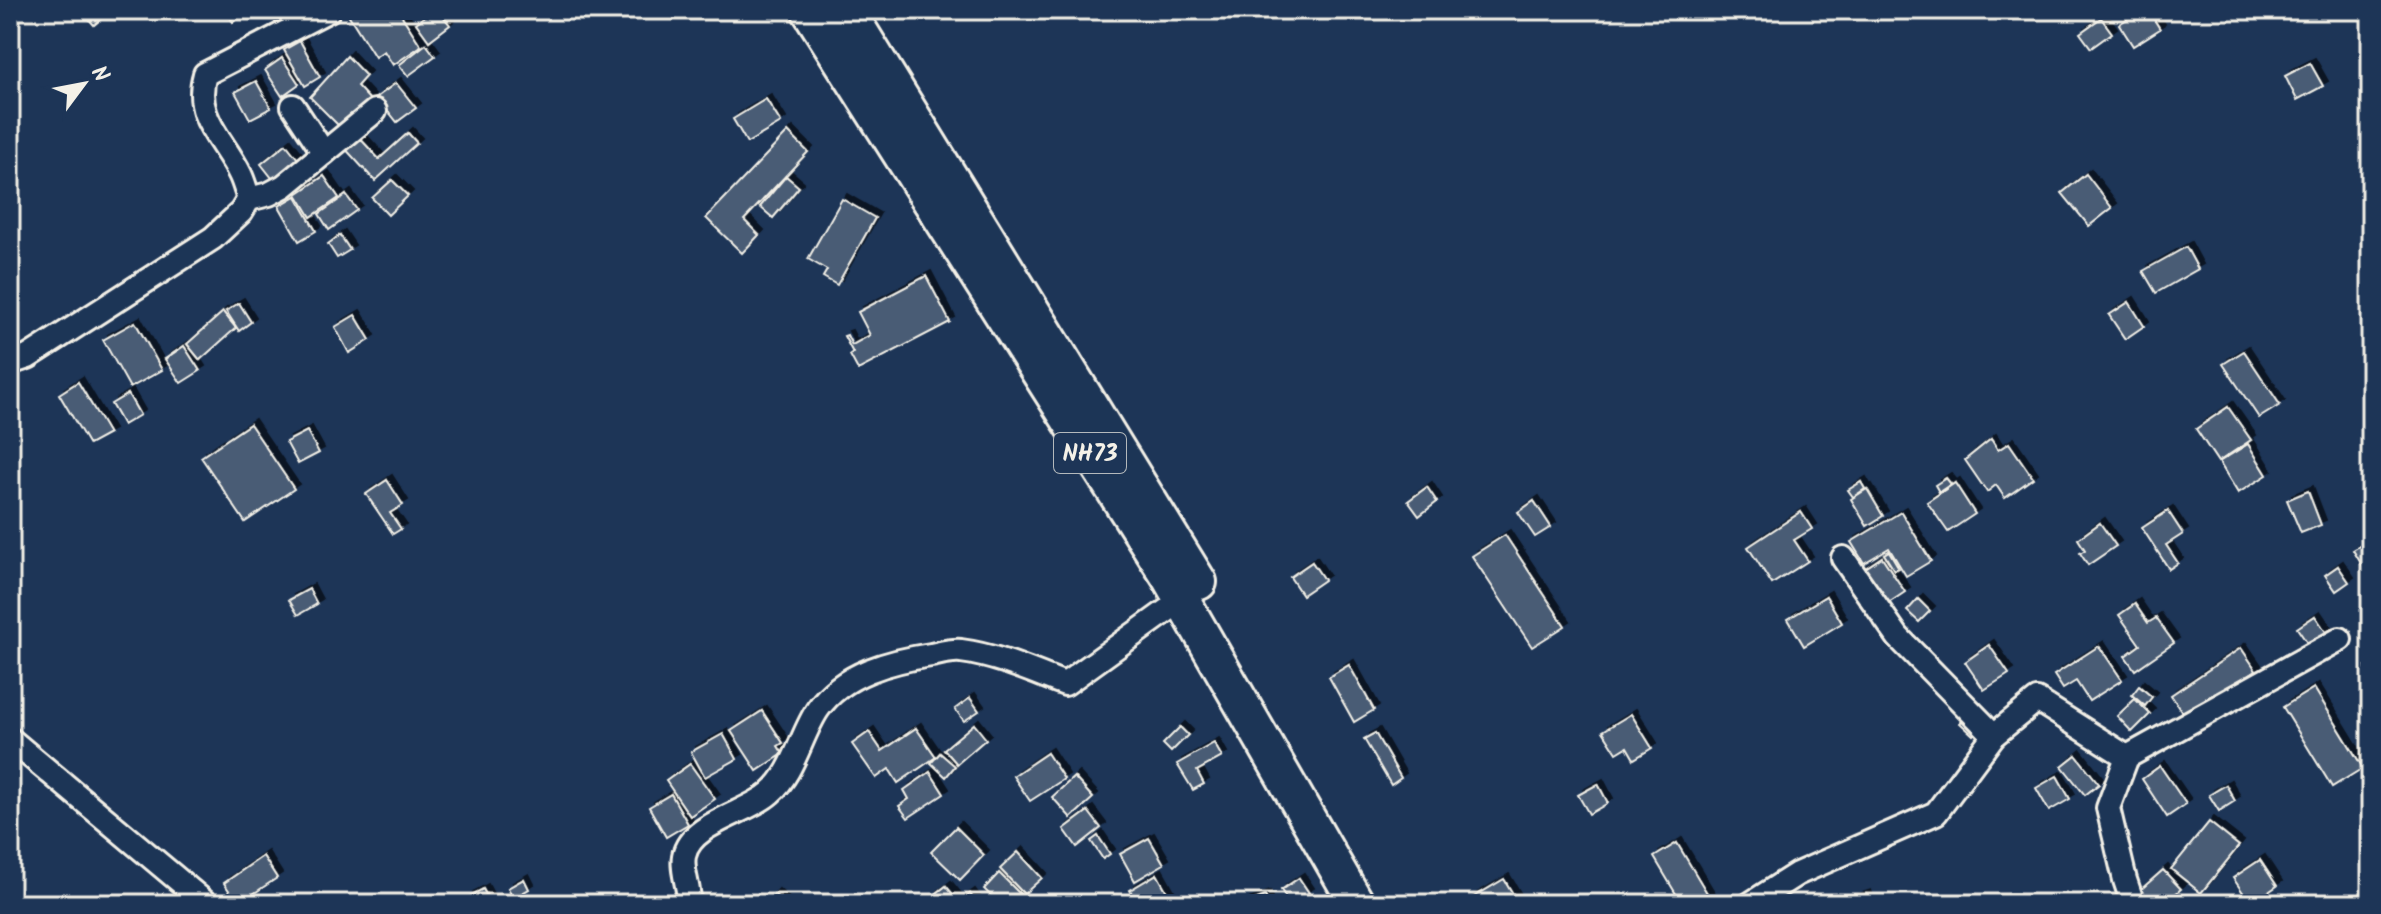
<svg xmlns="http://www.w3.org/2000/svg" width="2381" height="914" font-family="Kalam,sans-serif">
<defs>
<filter id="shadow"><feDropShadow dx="5" dy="-5" stdDeviation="0" flood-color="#0009"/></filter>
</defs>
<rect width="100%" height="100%" fill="#1d3557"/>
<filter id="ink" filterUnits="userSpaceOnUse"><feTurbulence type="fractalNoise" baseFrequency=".0125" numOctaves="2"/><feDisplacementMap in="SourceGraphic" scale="16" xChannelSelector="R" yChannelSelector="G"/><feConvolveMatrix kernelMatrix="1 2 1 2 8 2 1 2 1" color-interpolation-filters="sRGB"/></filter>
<g filter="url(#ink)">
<!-- building -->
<g fill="#485b74" stroke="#f4f1e8" stroke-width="2" filter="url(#shadow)">
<polygon points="81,10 112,10 94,25"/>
<polygon points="225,10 250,10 233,22"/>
<polygon points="281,10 308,10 280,29 272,17"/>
<polygon points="355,10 398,10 421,46 393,65 384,51 375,57 348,14"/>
<polygon points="433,10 438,10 450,25 429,41 416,23"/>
<polygon points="2142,10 2148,10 2160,29 2133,46 2119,24"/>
<polygon points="2101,18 2112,33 2091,48 2080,33"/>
<polygon points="300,41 320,77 305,86 284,50"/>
<polygon points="426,44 435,56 408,76 399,65"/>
<polygon points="347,56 366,76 357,86 370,100 341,128 310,97"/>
<polygon points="282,58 299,84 282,96 265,70"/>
<polygon points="2310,63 2323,86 2297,100 2285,76"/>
<polygon points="256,81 271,108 250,119 235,92"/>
<polygon points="396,83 416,108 397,122 377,97"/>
<polygon points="766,99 781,123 747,143 733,119"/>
<polygon points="788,132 808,152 744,220 759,235 742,253 706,218"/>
<polygon points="355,133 379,159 408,133 417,143 375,181 342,145"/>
<polygon points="286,144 301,163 276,183 261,164"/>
<polygon points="2086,174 2112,208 2089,226 2062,193"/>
<polygon points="324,176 339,198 311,217 297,194"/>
<polygon points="786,176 799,187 773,218 760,207"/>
<polygon points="392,180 408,196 388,215 372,198"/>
<polygon points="346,195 357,210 329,230 319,214"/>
<polygon points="296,196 316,231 299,241 279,206"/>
<polygon points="842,199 875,218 837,285 823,277 827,270 808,259"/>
<polygon points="340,235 350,250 337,258 328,244"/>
<polygon points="2186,247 2198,269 2156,293 2143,271"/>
<polygon points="926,276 950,322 858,370 850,355 853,353 844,336 847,335 852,345 870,335 858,312"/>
<polygon points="2129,302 2144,326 2125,339 2109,315"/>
<polygon points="239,303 251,322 239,331 226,311"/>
<polygon points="223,312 236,328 200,360 187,344"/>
<polygon points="355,315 370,340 349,353 335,327"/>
<polygon points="135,322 162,370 130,388 103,340"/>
<polygon points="184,346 200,371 181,383 165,359"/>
<polygon points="2244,351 2280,405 2259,418 2223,364"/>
<polygon points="78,382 109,434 89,445 59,394"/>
<polygon points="128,394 140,415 123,425 111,404"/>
<polygon points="2228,407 2251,440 2218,462 2196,429"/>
<polygon points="250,424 294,489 245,522 201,457"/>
<polygon points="307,431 319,453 298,464 286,442"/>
<polygon points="1991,439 1998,450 2009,443 2033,478 2005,498 1996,485 1987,492 1965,460"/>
<polygon points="2248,444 2267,475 2238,493 2219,462"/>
<polygon points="1946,478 1951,484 1939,492 1935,485"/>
<polygon points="387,480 403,505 390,513 401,529 393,534 366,494"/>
<polygon points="1861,482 1865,489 1853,497 1848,490"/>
<polygon points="1955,483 1975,514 1948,532 1927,502"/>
<polygon points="1427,487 1437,502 1419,516 1408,501"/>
<polygon points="1867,489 1883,516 1867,526 1851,499"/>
<polygon points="2308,491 2321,525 2301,533 2287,500"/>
<polygon points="1534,501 1551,527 1535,537 1518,512"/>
<polygon points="2168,511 2183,534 2166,545 2178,563 2169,569 2142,528"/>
<polygon points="1801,512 1812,529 1794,540 1808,561 1772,584 1748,547"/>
<polygon points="1901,512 1931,561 1906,576 1889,548 1864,563 1851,542"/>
<polygon points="2100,523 2116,546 2088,565 2080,553 2085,550 2078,539"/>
<polygon points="1505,535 1565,626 1532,647 1472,556"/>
<polygon points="2371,539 2371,580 2353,550"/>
<polygon points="1889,551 1899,568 1894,570 1884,554"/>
<polygon points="1882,557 1905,592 1881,608 1858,573"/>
<polygon points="1312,562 1324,580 1302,595 1290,577"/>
<polygon points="2338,566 2349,582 2336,591 2325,575"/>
<polygon points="309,589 317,604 298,615 289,600"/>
<polygon points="1826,596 1842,623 1804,646 1788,619"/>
<polygon points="1918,599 1930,611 1919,622 1907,611"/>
<polygon points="2135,604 2148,623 2156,618 2174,643 2135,670 2125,656 2140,645 2119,615"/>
<polygon points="2315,616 2330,638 2312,650 2297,628"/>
<polygon points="1989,645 2009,674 1984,690 1965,662"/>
<polygon points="2099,646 2122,680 2089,701 2076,681 2063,689 2054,675"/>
<polygon points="2241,648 2256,670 2186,718 2171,695"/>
<polygon points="1349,665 1374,710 1354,722 1329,677"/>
<polygon points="2366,666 2371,666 2371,702"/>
<polygon points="2139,686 2152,697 2145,706 2132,695"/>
<polygon points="2314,688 2363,768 2332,787 2283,707"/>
<polygon points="970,698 979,711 964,721 955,709"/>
<polygon points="2135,699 2150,714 2132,732 2117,716"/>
<polygon points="762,711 783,743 778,746 783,754 757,771 731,731"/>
<polygon points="1631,714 1652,748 1634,759 1627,747 1617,753 1603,731"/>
<polygon points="1966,716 1980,728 1973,735 1960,723"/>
<polygon points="974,724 986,739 957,764 944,749"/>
<polygon points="1180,727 1188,735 1171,752 1163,744"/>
<polygon points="916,728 936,757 898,783 889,769 876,778 852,744 869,732 882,751"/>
<polygon points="1375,733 1401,778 1391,785 1364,739"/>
<polygon points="723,734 737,759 705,777 691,752"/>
<polygon points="1214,743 1222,757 1197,771 1204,784 1193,790 1177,764"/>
<polygon points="940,753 955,766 946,777 931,763"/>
<polygon points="1047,753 1064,779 1030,801 1013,776"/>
<polygon points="2076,755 2099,784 2085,795 2062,766"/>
<polygon points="690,764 715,799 690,816 666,781"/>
<polygon points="2160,766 2186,804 2167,817 2142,779"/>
<polygon points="930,772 944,794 908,818 899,806 909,799 904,790"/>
<polygon points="2057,776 2070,799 2049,811 2036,788"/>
<polygon points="1074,777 1093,798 1071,818 1052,797"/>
<polygon points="1598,784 1608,803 1589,814 1578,795"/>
<polygon points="2226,785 2235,801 2219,811 2209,795"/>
<polygon points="671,794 688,824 666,837 649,807"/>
<polygon points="1088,811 1101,828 1077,847 1064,829"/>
<polygon points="2209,822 2239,846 2201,893 2171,869"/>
<polygon points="956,827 984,855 960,880 931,852"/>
<polygon points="1098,836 1110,854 1103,859 1091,841"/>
<polygon points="1149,838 1164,864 1135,881 1120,854"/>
<polygon points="1677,843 1713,903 1712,904 1682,904 1654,857"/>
<polygon points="1018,852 1042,878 1024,894 1000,869"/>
<polygon points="263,856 277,878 238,904 224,883"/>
<polygon points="2260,860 2277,886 2251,904 2233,878"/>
<polygon points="2163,870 2181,889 2164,904 2149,904 2138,892"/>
<polygon points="999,873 1020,894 1010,904 999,904 984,889"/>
<polygon points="1157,874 1171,899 1163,904 1138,904 1130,890"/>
<polygon points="1299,878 1309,893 1290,904 1281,890"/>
<polygon points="524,879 529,889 513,898 508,888"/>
<polygon points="1504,879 1519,904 1471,904 1469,900"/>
<polygon points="946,886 959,902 970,894 977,904 939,904 933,896"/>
<polygon points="483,889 491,904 471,904 468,897"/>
<polygon points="774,894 785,904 765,904"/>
<polygon points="1866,895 1869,904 1839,904"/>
<polygon points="1265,896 1269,904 1244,904"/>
</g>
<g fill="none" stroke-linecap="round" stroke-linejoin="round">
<defs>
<g id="minor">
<polyline points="293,106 324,153"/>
<path d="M 249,199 C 246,191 244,182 240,174 C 224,140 192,117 205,74 L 329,10"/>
<polyline points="10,363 28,357 213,238 241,212 249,199 269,194 284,186 375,111"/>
<polyline points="1843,558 1898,637 1994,735"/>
<polyline points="10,739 207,904"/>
<path d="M 689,904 C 690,888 681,871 684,856 C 690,823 748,813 770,793 C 794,773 801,734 818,709 C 843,673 891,661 931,655 C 941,653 951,650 961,651 C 998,656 1031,671 1065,684 L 1183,599"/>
<polyline points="1750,904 1797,874 1936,813 1994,735 2037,700 2127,757"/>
<polyline points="2133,904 2125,880 2108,808 2127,757 2340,639"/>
</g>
<g id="highway">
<polyline points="809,10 1169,577 1357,904"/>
<polyline points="847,10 1199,582"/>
</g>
</defs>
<!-- minor casing -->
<use href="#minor" stroke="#f4f1e8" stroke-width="28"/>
<!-- highway casing -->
<use href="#highway" stroke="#f4f1e8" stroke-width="40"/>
<!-- minor -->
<use href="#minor" stroke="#1d3557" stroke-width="22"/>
<!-- highway -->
<use href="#highway" stroke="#1d3557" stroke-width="34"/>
</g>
</g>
<g text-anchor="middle" stroke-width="8" stroke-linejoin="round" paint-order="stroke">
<!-- shield labels -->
<rect fill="#1d3557" stroke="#b4b9bc" stroke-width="2" x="1054" y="433" width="72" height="40" rx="6"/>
<g font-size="24" font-weight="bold" fill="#f4f1e8">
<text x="1090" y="461">NH73</text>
</g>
</g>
<!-- margin -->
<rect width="2381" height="914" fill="none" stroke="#1d3557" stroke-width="40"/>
<rect x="20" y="20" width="2341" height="874" fill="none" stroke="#f4f1e8" stroke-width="3" filter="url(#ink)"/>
<!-- north arrow -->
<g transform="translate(84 84) rotate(58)" stroke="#1d3557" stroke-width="6" paint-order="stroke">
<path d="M0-6L14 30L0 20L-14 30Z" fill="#f4f1e8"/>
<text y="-12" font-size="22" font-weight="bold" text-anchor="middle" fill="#f4f1e8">N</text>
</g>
</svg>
